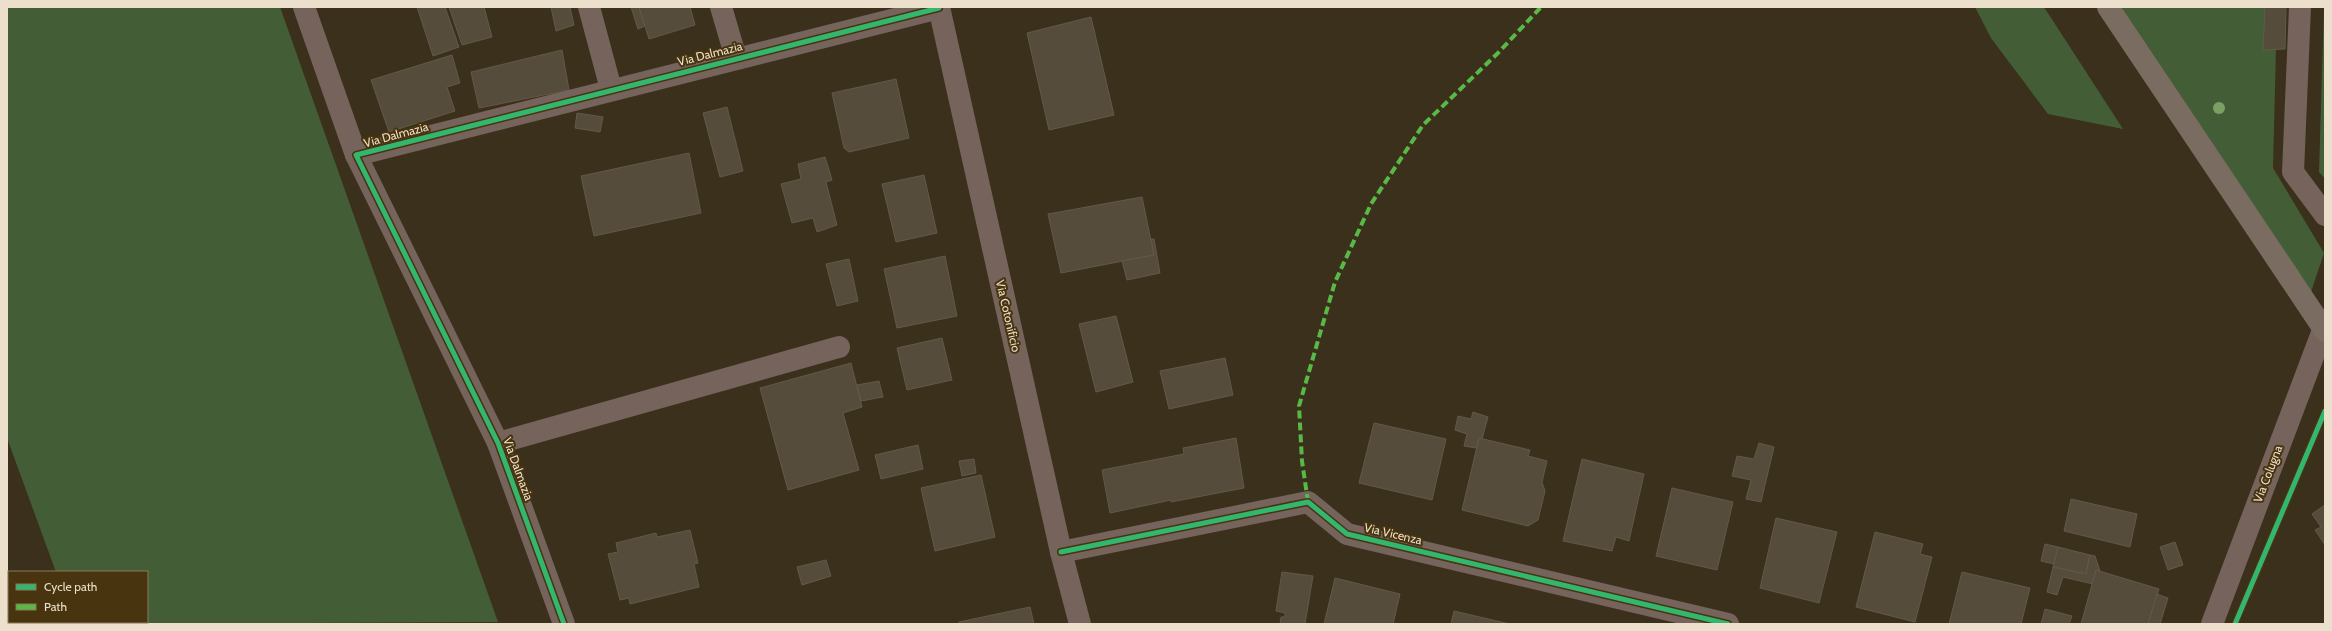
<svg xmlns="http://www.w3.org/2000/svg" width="2332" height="631" font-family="Cabin,sans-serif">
<rect width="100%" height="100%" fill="#3b301b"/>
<!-- green -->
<g fill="#435e37">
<polygon points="7,7 280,7 498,622 75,624 74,622 147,622 147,572 56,572 7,438"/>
<polygon points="1975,7 2044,7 2123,129 2048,114 1991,38"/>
<polygon points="2121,7 2277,7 2273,168 2324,253 2311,292"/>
<polygon points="2324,7 2325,7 2325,179 2319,172"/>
</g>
<!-- building -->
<g fill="#554c3b" stroke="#635949">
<polygon points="417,7 445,7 459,47 433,56"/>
<polygon points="449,7 484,7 492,37 462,45"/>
<polygon points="551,7 570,7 574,25 556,31"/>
<polygon points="631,7 639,7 645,26 638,29"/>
<polygon points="639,7 690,7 695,25 649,39"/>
<polygon points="2265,7 2286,7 2285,49 2263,50"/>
<polygon points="1091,17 1114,115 1049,130 1027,33"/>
<polygon points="562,50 569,90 479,108 471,72"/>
<polygon points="452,55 460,83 447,87 455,111 389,132 371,80"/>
<polygon points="896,79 909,138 849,152 844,148 832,93"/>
<polygon points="727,107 743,171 720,177 703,113"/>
<polygon points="577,113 603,117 600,132 575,128"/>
<polygon points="689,153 701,213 594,236 581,176"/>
<polygon points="825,157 832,180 826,182 837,225 817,232 813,218 792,223 781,184 801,179 798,164"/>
<polygon points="924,175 937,233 896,242 882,184"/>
<polygon points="1142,197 1154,255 1061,273 1048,214"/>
<polygon points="1151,239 1154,239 1160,273 1127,280 1122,261 1154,255"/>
<polygon points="945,256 957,316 897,328 884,269"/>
<polygon points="849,259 858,301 837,306 826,264"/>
<polygon points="1116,316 1133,382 1096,392 1079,324"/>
<polygon points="942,338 952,380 907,390 897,348"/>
<polygon points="1225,358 1233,395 1169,409 1160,371"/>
<polygon points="851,363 862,407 843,413 859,470 788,490 760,388"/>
<polygon points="879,381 883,397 861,401 857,385"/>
<polygon points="1473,412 1488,417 1482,439 1479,438 1476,448 1464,446 1467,434 1455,430 1458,416 1471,419"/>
<polygon points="1374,423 1446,439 1432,500 1359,483"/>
<polygon points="1236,438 1244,488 1171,502 1171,500 1110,513 1102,470 1184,454 1183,448"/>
<polygon points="1479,438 1530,450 1528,456 1547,461 1542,482 1545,491 1538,520 1528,526 1462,510"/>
<polygon points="1759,443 1774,447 1761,502 1746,499 1751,480 1732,476 1737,456 1754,459"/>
<polygon points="918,445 923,469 881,479 875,455"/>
<polygon points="974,459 976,473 962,476 959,461"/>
<polygon points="1582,459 1644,474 1629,541 1616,537 1612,551 1563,541"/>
<polygon points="981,475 995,537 935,551 921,488"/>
<polygon points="1672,488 1733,502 1717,570 1656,556"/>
<polygon points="2071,499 2137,514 2130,547 2064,531"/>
<polygon points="2325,505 2325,545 2315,530 2321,527 2312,514"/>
<polygon points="1776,518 1837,532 1819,603 1760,588"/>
<polygon points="690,530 698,563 694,564 699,587 630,604 629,598 620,600 608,554 618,552 616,543 656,533 657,537"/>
<polygon points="1875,532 1923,544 1920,554 1932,557 1915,622 1856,607"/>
<polygon points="2175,542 2183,565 2168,570 2160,547"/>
<polygon points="2045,544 2058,547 2054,564 2041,561"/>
<polygon points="2058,547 2090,555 2086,574 2053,567"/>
<polygon points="2090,555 2095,556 2100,571 2096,570 2093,584 2063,577 2057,595 2047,592 2053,567 2086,574"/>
<polygon points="826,560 831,576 802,585 797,567"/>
<polygon points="2096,570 2159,589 2148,624 2081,624"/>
<polygon points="1282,572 1313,576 1305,624 1280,624 1281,617 1285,617 1285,613 1276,611"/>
<polygon points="1962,572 2030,588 2021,624 1949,624"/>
<polygon points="1335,578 1400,594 1393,624 1324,624"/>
<polygon points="2157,594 2168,598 2160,624 2148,624"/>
<polygon points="7,599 9,622 15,622 15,624 7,624"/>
<polygon points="1030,607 1034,624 959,624 959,622"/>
<polygon points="2045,609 2072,616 2069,624 2041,624"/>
<polygon points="1454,611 1510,624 1451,624"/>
</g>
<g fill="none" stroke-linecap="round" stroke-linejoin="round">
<!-- minor -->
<g stroke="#75635c" stroke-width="22">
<polyline points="304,7 356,155 498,443 564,624"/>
<polyline points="589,7 611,89"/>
<polyline points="721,7 736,58"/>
<polyline points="939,7 1061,552 1080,624"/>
<polyline points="2300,7 2293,172 2325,215"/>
<polyline points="356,155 939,8"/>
<polyline points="498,443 839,347"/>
<polyline points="1061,552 1308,502 1347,534 1728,624"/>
<polyline points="2212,624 2325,325"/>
</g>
<!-- major -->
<polyline stroke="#7b6c61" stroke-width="22" points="2108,7 2289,277"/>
<!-- major-bridge -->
<polyline stroke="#7b6c61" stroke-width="22" points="2289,277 2325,331"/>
<!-- quiet -->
<polyline stroke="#58b947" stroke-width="4" stroke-dasharray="8 4" stroke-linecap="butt" points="1308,502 1302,461 1299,406 1335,282 1371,204 1423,125 1499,52 1541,7"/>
<defs>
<g id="cycleway">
<polyline points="1061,552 1308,502 1347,534 1728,624"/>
<polyline points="564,624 498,443 356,155 939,8"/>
<polyline points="2235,624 2325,411"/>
</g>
</defs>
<!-- cycleway casing -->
<use href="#cycleway" stroke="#48340e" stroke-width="8"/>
<!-- cycleway -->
<use href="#cycleway" stroke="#33b770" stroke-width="5"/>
</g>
<!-- trees -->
<circle fill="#7c9f63" cx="2219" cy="108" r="6"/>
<g text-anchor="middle" stroke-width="4" stroke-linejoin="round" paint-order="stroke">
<!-- street labels -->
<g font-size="12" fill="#ecdfcc" stroke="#48340e">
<text transform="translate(710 54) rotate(-14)" y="4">Via Dalmazia</text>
<text transform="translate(396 135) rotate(-15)" y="4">Via Dalmazia</text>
<text transform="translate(1008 316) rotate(77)" y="4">Via Cotonificio</text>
<text transform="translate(518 469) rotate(70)" y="4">Via Dalmazia</text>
<text transform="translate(2268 474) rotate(-69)" y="4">Via Colugna</text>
<text transform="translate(1393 534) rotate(13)" y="4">Via Vicenza</text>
</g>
</g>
<!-- border -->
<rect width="2332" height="631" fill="none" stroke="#ecdfcc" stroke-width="16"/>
<!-- legend -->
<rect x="8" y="571" width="140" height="52" fill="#48340e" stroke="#8a785a"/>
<rect x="16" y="584" width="20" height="6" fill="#33b770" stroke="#8a785a"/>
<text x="44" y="591" font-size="12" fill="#ecdfcc">Cycle path</text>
<rect x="16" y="604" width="20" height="6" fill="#58b947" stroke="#8a785a"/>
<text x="44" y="611" font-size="12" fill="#ecdfcc">Path</text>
</svg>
